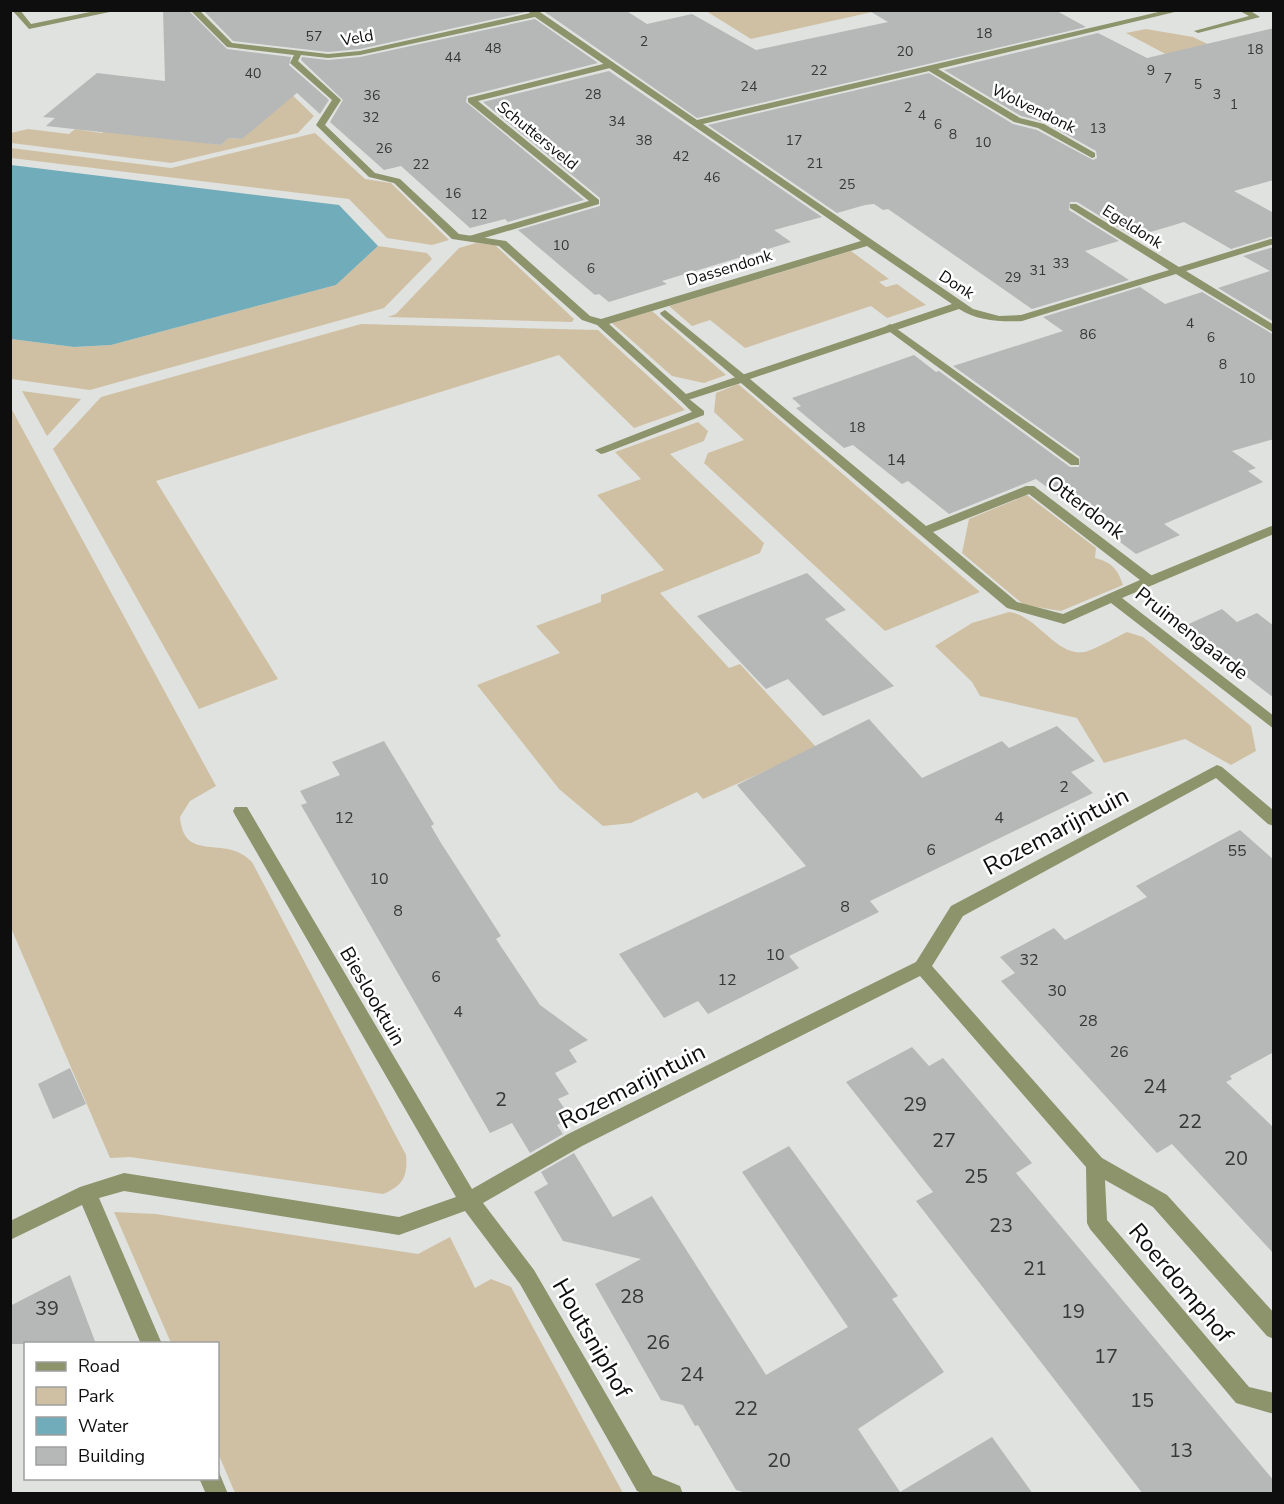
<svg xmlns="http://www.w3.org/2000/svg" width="1284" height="1504" font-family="'Nunito Sans',sans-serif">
<rect width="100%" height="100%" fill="#dfe2df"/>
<!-- green -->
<g fill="#d0c0a3">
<polygon points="706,11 877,11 751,39"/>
<polygon points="1146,29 1193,37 1218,49 1188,66 1126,33"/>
<polygon points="283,86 314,116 298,133 171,163 11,143 11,133 28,129 69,134 75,129 102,133 108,129 221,145 229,138 242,139"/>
<polygon points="315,133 365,179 391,183 449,240 432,245 387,238 349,199 11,158 11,148 171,168"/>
<polygon points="476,243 495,245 574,319 572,322 388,317 396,314 459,248"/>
<polygon points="378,246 427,253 432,259 384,308 90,390 11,379 11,339 74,347 111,345 336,285"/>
<polygon points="851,251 889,279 879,282 886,287 897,284 926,305 887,318 871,306 745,348 710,320 692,326 669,306"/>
<polygon points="652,311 726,375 704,383 672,376 612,323"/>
<polygon points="361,324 598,330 685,410 634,428 559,355 156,481 278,679 199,709 53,449 101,397"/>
<polygon points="738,384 980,592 885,631 704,463 708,453 744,440 714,412 716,393"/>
<polygon points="22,391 81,399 47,436"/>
<path d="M 11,408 L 216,786 L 190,801 L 180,817 C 184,865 225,833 252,862 L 406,1155 C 408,1176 403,1186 383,1194 L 130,1157 L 110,1158 L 11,928 Z"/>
<polygon points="698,422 708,431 704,441 670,454 764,543 760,553 660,593 729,668 740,664 817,748 703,799 697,792 631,823 603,826 559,789 477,685 560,653 536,626 601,602 601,595 664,570 597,495 641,479 615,452"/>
<path d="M 1027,495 L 1096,548 L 1095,558 C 1111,562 1118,569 1123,585 L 1061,611 L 1024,605 L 962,553 L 969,519 Z"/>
<path d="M 1009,612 C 1038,615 1058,661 1088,651 C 1101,646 1115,638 1127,632 L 1143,637 L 1251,726 L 1256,751 L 1231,765 L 1185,739 L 1104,763 L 1077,718 L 980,696 L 972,682 L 935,646 L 972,623 Z"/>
<polygon points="114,1212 156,1214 418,1254 450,1237 475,1288 491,1279 511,1287 623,1493 235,1493 218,1453 218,1344 171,1343"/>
</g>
<!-- water -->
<polygon fill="#70acb9" points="11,165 339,205 378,246 336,285 111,345 74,347 11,339"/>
<!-- building -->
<g fill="#b5b8b7">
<polygon points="163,10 188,10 227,49 291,57 289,65 329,100 320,114 297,93 242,139 229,138 221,145 46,126 55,118 43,117 97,73 165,81"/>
<polygon points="203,10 525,10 526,12 360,49 328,52 233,41"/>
<polygon points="542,10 625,10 647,24 692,14 756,50 888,22 868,10 1055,10 1086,27 697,118"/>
<polygon points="535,19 598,63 467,96 466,102 584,200 508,222 505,219 470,228 401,166 384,170 330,122 343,100 301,60 302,57 328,60 360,57"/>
<polygon points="1274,28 1274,180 1234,191 1274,213 1274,236 1231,249 1184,222 1134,237 1077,202 1070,202 1069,210 1119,241 1085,251 1129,280 1032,309 888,209 883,210 874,204 865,205 837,213 708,125 929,73 1013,124 1037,130 1093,160 1097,158 1096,151 1045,122 1021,116 944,70 1098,33 1147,58"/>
<polygon points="609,71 822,217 774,230 791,242 662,281 667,284 609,302 599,294 595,295 518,230 600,206 600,198 483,102"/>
<polygon points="1274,247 1274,322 1218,288 1270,271 1243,256"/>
<polygon points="1140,287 1165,304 1202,292 1274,335 1274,439 1232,451 1256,468 1248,471 1263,482 1164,524 1180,535 1136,554 1036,479 949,514 908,481 902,484 853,445 844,448 796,408 801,406 792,398 914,355 936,372 939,371 1070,467 1079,467 1080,457 953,366 1063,331 1043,317"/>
<polygon points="807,573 846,610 825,619 894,686 823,716 788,679 766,689 697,616"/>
<polygon points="1222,609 1237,622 1257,613 1274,626 1274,698 1182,627"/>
<polygon points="869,719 922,778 1002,741 1009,748 1057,726 1095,761 1071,772 1093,793 870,901 879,912 789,956 799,968 708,1014 698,1001 664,1018 619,954 806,866 737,785"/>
<polygon points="384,741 434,824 431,826 441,843 501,936 496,939 540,1005 588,1040 569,1050 577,1062 555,1073 569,1094 558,1099 571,1118 557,1125 563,1134 530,1153 512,1123 490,1133 301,805 307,803 300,791 340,775 332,762"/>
<polygon points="1240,830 1274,860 1274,1052 1230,1076 1232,1079 1226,1082 1274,1128 1274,1254 1172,1144 1157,1153 1001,981 1015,973 1000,957 1054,928 1065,940 1147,897 1136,886"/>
<polygon points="912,1047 929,1066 943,1058 1032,1163 1016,1173 1274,1481 1274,1494 1143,1494 916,1201 933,1192 846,1082"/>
<polygon points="70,1068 86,1104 53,1119 38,1084"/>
<polygon points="789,1146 898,1296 892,1299 944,1372 858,1429 900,1492 992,1437 1033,1494 750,1494 736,1490 698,1425 695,1426 683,1405 661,1400 595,1284 641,1259 563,1241 534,1192 548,1184 541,1172 574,1153 613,1217 652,1196 766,1375 848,1327 742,1172"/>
<polygon points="70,1275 96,1344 10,1344 10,1306"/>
</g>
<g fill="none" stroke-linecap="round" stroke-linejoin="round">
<!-- lane -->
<g fill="#8d936b" fill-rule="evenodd">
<polygon points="12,10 20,10 31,24 100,10 119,10 29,29"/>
<polygon points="1238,10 1249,10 1260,17 1198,33 1194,31 1249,16"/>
<polygon points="611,62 614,63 614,67 478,101 599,200 599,204 474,241 466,241 466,237 589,201 468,102 468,98"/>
<polygon points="665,310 746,376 746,380 738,380 661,315 660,313"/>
<polygon points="890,324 1079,459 1079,465 1071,465 886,329 885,327"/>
<polygon points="684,395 704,411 704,415 605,453 601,454 595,450 692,412 678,398"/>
<polygon points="1274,525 1274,534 1155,584 1150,585 1143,581 1145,578"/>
</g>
<!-- street -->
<g fill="#8d936b" fill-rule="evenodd">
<path d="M 190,10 L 199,10 L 232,43 L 328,54 L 360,51 L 530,13 L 527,10 L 537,10 L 697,120 L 1167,10 L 1183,10 L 938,69 L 1020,118 L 1044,124 L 1095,153 L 1095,157 L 1092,158 L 1038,128 L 1014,122 L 929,71 L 703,124 L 973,309 L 999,316 L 1021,315 L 1169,270 L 1070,208 L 1070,204 L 1076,204 L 1179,267 L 1274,238 L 1274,244 L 1186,271 L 1274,325 L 1274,333 L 1176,274 L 1022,321 C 1001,322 977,321 959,309 L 750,379 L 926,526 L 1026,486 L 1034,486 L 1155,578 L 1157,581 L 1155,584 L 1122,598 L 1274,716 L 1274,729 L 1111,603 L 1064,624 L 1007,608 L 741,383 L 688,400 L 680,400 L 597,325 L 582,320 L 499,246 L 452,239 L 394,183 L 369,177 L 316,125 L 332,100 L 290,63 L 294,55 L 227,47 ZM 535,17 L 861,241 L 601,319 L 590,316 L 506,241 L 459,234 L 400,179 L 375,173 L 325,125 L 341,100 L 298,61 L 301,55 L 328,58 L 360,55 ZM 867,246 L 952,304 L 686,394 L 609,324 ZM 1029,494 L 1140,580 L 1063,614 L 1017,602 L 933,532 Z"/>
<polygon points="1217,765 1222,767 1274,811 1274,826 1268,824 1216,778 963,916 932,966 1102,1158 1167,1195 1274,1313 1274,1339 1267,1336 1153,1207 1105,1180 1107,1220 1249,1387 1274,1393 1274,1414 1236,1403 1090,1229 1087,1223 1086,1167 920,976 582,1146 483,1203 534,1270 653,1475 680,1486 683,1494 644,1494 637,1491 520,1284 465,1211 399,1235 124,1191 99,1198 162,1344 141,1344 82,1205 10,1240 10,1221 80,1187 124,1173 399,1217 456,1197 235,815 233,811 235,807 247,807 472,1189 568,1134 916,962 951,906"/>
<polygon points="218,1470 228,1494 206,1494 199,1478 218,1478"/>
</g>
</g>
<g text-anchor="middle" stroke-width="5" stroke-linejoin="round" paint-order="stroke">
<!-- far-number labels -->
<g font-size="14" fill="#373838">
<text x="984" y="38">18</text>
<text x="314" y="41">57</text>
<text x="644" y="46">2</text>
<text x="493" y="53">48</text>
<text x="1255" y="54">18</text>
<text x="905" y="56">20</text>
<text x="453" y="62">44</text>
<text x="819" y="75">22</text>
<text x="1151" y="75">9</text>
<text x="253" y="78">40</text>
<text x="1168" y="83">7</text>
<text x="1198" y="89">5</text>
<text x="749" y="91">24</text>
<text x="593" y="99">28</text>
<text x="1217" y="99">3</text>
<text x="372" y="100">36</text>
<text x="1234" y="109">1</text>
<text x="908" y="112">2</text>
<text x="922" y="120">4</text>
<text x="371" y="122">32</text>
<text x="617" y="126">34</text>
<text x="938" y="129">6</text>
<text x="1098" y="133">13</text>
<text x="953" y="139">8</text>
<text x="644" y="145">38</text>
<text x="794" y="145">17</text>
<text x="983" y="147">10</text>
<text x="384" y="153">26</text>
<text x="681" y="161">42</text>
<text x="815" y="168">21</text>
<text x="421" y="169">22</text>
<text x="712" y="182">46</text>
<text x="847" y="189">25</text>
<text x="453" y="198">16</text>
<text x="479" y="219">12</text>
<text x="561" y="250">10</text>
<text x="1061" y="268">33</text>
<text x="591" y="273">6</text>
<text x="1038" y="275">31</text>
<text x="1013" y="282">29</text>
<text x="1190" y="328">4</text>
<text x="1088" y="339">86</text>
<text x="1211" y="342">6</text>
<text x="1223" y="369">8</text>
<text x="1247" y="383">10</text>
<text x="857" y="432">18</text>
</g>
<!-- far-street labels -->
<g font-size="16" fill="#0d0e0d" stroke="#fff">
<text transform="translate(357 37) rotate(-10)" y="6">Veld</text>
<text transform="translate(1034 108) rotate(26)" y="6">Wolvendonk</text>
<text transform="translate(538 135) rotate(39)" y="6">Schuttersveld</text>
<text transform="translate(1133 226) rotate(32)" y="6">Egeldonk</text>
<text transform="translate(729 267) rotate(-17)" y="6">Dassendonk</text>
<text transform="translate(957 284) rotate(33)" y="6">Donk</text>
</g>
<!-- number labels -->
<g font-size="16" fill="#373838">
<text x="896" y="465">14</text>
<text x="1064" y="792">2</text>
<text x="344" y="823">12</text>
<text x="999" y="823">4</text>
<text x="931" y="855">6</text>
<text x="1237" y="856">55</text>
<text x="379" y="884">10</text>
<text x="845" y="912">8</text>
<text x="398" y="916">8</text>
<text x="775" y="960">10</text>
<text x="1029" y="965">32</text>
<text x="436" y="982">6</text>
<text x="727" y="985">12</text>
<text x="1057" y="996">30</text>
<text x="458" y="1017">4</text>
<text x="1088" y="1026">28</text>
<text x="1119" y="1057">26</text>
</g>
<!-- street labels -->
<g font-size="20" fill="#0d0e0d" stroke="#fff">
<text transform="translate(1086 507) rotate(37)" y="7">Otterdonk</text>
<text transform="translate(1192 633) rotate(38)" y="7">Pruimengaarde</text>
<text transform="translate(373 996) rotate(60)" y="7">Bieslooktuin</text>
</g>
<!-- near-number labels -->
<g font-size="20" fill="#373838">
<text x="1155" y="1093">24</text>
<text x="501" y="1106">2</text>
<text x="915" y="1111">29</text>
<text x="1190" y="1128">22</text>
<text x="944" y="1147">27</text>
<text x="1236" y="1165">20</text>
<text x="976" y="1183">25</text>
<text x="1001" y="1232">23</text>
<text x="1035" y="1275">21</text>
<text x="632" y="1303">28</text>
<text x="47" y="1315">39</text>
<text x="1073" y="1318">19</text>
<text x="658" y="1349">26</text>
<text x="1106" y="1363">17</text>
<text x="692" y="1381">24</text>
<text x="1142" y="1407">15</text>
<text x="746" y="1415">22</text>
<text x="1181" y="1457">13</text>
<text x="779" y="1467">20</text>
</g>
<!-- near-street labels -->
<g font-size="24" fill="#0d0e0d" stroke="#fff">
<text transform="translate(1056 831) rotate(-28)" y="8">Rozemarijntuin</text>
<text transform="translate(632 1086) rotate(-27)" y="8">Rozemarijntuin</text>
<text transform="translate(1181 1283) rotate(50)" y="8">Roerdomphof</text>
<text transform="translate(592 1338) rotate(60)" y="8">Houtsniphof</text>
</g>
</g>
<!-- border -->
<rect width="1284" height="1504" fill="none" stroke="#0d0e0d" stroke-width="24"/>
<!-- legend -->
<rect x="24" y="1342" width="195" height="138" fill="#ffffff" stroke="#9e9f9e" stroke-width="1.5"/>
<rect x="36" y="1362" width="30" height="9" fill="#8d936b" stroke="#9e9f9e" stroke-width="1.5"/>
<text x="78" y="1372" font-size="18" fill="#0d0e0d">Road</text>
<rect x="36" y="1387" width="30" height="18" fill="#d0c0a3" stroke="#9e9f9e" stroke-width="1.5"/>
<text x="78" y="1402" font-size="18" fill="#0d0e0d">Park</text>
<rect x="36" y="1417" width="30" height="18" fill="#70acb9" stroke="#9e9f9e" stroke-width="1.5"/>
<text x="78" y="1432" font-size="18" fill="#0d0e0d">Water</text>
<rect x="36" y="1447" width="30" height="18" fill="#b5b8b7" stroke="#9e9f9e" stroke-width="1.5"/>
<text x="78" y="1462" font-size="18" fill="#0d0e0d">Building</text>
</svg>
